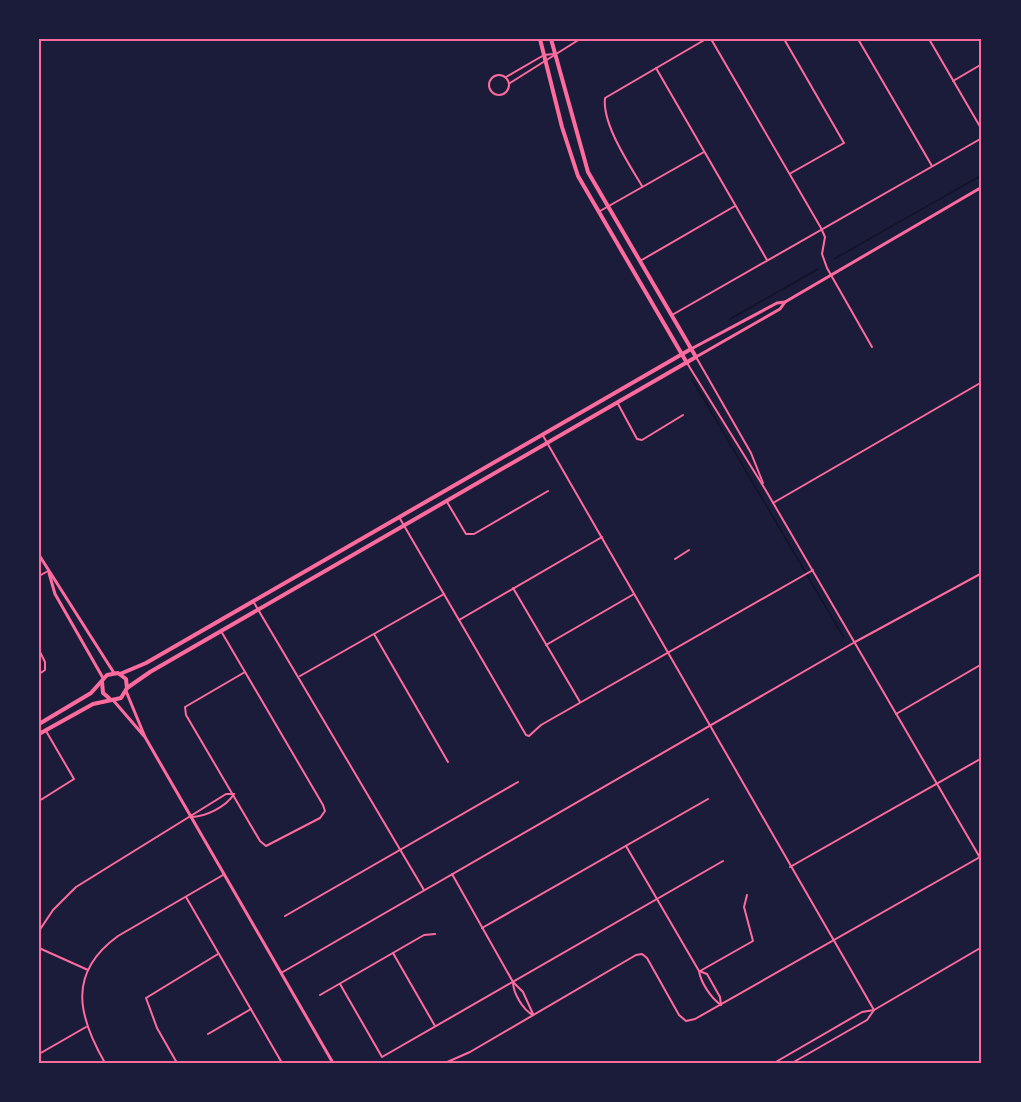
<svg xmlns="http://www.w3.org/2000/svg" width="1021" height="1102" font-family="Rubik,sans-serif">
<rect width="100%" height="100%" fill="#1b1b3a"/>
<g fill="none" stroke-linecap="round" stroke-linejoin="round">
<!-- stream -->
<g stroke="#12122b" stroke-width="1.5">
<polyline points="834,259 982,175"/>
<polyline points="730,319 818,269"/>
<polyline points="692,379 844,638"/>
</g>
<!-- minor -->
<g stroke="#ff6b9d" stroke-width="2">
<polyline points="711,39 821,228 825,237 822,254 827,268 872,347"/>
<polyline points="784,39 844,143 791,173"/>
<polyline points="858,39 932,166"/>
<polyline points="929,39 982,130"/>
<polyline points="656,68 767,260"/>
<circle cx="499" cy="85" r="10"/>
<polyline points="506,77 544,55 554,54"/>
<polyline points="953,81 982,64"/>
<polyline points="510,83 580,39"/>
<path d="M 642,186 C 629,164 602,124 605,98 L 706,39"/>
<polyline points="600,211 704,152"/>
<polyline points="640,261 735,206"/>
<polyline points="672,315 982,138"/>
<polyline points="696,357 751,453 763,483"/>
<polyline points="687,363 765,489 982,861"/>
<polyline points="617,402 637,439 642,440 683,415"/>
<polyline points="542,434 874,1010"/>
<polyline points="447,502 466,534 474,534 548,491"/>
<polyline points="773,503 982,382"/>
<polyline points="399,517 526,735 529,736 541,725 813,570"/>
<polyline points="675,559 689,550"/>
<polyline points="39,576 48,571"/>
<polyline points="513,588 580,702"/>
<polyline points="253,601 424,890"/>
<polyline points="459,620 602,537"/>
<polyline points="221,631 323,805 325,811 320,818 266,846 260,841 186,715 185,707 245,672"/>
<polyline points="374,634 448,762"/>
<polyline points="546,645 634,594"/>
<polyline points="39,650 45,662 45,670 39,674"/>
<polyline points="300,676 444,594"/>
<polyline points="896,714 982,664"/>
<polyline points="39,801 74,779 46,731"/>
<path d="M 191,817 C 205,817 226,807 234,794"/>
<path d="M 626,846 L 699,971 C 701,983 711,998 721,1005"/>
<polyline points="790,867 982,758"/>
<path d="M 452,874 L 513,982 C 513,993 523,1010 533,1015"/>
<polyline points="186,897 282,1063"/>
<polyline points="285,916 518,782"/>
<polyline points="482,928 708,799"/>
<polyline points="39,931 53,910 76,887 226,794 234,794"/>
<polyline points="39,948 88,970"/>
<polyline points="393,953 435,1026"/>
<polyline points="699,971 707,974 720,997 721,1005"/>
<polyline points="700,971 753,941 744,907 747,895"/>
<polyline points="281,973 855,642 982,573"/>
<polyline points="513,982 523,992 533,1014"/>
<polyline points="340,984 382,1057 723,861"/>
<polyline points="320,995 424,935 435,934"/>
<polyline points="208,1034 251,1009"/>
<polyline points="39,1054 86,1027"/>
<path d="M 105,1063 C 78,1016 67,973 118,936 L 223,875"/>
<polyline points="177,1063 157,1028 146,998 218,954"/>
<polyline points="445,1063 470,1052 636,955 642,954 647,958 679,1015 686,1021 695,1019 980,857"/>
<polyline points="774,1063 862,1012 874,1010 982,947"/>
<polyline points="792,1063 867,1020 874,1010"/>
</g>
<!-- tertiary -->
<g stroke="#ff6b9d" stroke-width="3">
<polyline points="691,349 777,303 785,302 982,187"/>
<polyline points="696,357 780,309 785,302"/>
<polyline points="39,555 114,673"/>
<polyline points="49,573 55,594 103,678"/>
<polyline points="126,691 145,737 333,1063"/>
<polyline points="113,700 144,736"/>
</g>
<!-- secondary -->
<g stroke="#ff6b9d" stroke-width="4">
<polyline points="540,39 562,127 578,176 687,363"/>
<polyline points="120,674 146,663 691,349"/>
<polyline points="102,682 103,693 109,698"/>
<polyline points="127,688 150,672 696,357 588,172 551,39"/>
<polyline points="39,724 91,693 107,675 118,673 126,679 127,688 121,698 93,704 39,734"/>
</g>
</g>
<!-- border -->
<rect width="1021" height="1102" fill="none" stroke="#1b1b3a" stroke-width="81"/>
<rect x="40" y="40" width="940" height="1022" fill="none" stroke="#ff6b9d" stroke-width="2"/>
</svg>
